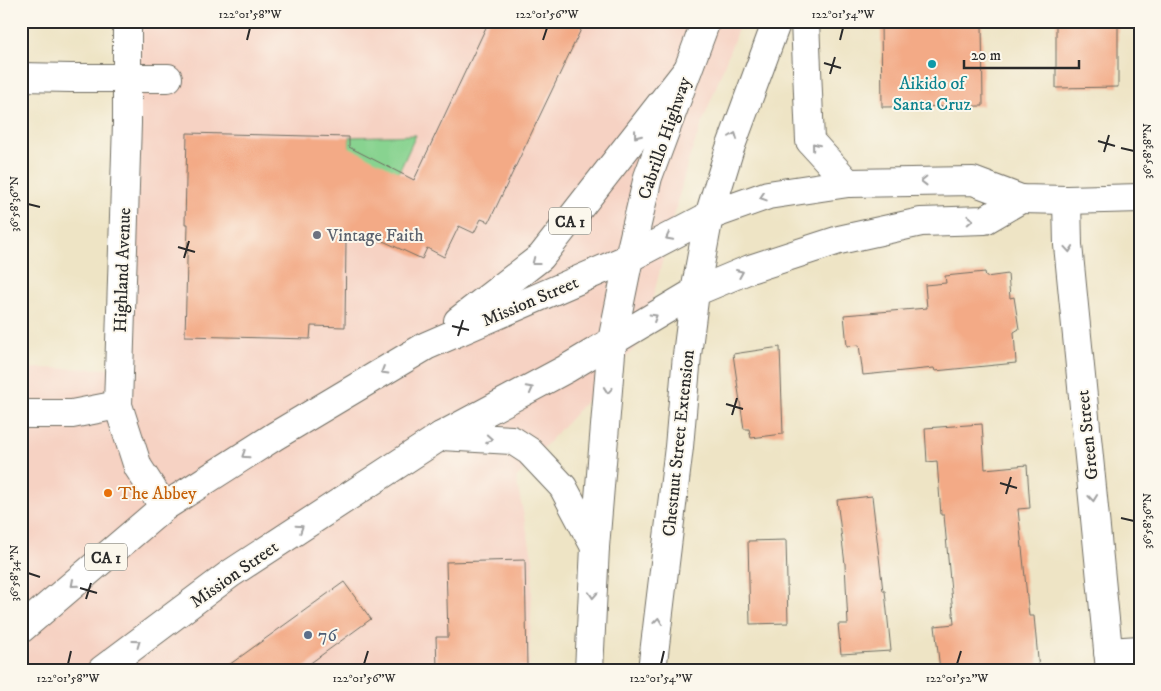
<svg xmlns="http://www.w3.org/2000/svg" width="1161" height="691" font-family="'IM FELL DW Pica',serif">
<rect width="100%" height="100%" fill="#fbf7ec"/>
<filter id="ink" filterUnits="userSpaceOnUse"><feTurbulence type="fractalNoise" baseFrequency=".02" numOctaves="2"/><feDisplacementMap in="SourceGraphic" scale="10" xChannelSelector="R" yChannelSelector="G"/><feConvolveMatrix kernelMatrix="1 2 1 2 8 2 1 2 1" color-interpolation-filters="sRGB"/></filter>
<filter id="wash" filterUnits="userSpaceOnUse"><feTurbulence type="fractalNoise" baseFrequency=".0096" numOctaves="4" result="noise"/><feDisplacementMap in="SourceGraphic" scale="20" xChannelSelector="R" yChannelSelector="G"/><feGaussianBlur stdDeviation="1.12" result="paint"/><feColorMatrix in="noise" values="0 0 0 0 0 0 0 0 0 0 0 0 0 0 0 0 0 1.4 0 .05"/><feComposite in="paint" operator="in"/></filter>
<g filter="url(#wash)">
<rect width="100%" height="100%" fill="#eee4c5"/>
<!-- built -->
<polygon fill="#f6d2c3" points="129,21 741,21 688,161 642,340 516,478 533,560 529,670 21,670 21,368 121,369"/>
<!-- green -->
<polygon fill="#88d390" stroke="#5a7f5e" points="416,135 399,172 348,194 349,137"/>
<g id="blocks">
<!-- building -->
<g fill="#f3aa86">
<polygon points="489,21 585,21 489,222 481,219 474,233 459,226 444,257 427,248 422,259 383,241 346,240 345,327 311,326 310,339 185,336 188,224 185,224 187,133 349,137 349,147 414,180"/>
<polygon points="881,21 982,21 983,106 882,107"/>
<polygon points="1056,21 1118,21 1118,87 1056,88"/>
<polygon points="985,272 986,277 1008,274 1010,298 1014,297 1019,329 1014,332 1016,363 935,371 934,368 863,375 859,345 847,346 844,315 927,308 925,285 946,283 945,276"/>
<polygon points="780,347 783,434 751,438 749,429 744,429 733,354"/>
<polygon points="982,424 985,469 1027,465 1030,508 1018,509 1029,616 1034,616 1039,670 940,670 935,626 954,624 944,515 941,515 937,461 927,462 925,428"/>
<polygon points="872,496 883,591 885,591 891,651 841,654 838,624 848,624 845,564 837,500"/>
<polygon points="786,540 788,623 750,624 748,541"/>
<polygon points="525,560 527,666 437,667 436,637 448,637 446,562"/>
<polygon points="344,582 371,619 301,670 222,670"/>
</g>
</g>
</g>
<g filter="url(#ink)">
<use href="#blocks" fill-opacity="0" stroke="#6f6c61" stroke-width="1"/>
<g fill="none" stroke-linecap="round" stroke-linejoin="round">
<defs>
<g id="minor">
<polyline points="21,77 71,78 168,78"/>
<polyline points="1067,200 1068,245 1110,670"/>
<polyline points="21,414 72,414 118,405"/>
<polyline points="1108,652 1140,650"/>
</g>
<g id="major">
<polyline points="127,21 127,123 118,405 138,467 164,507"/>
<polyline points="709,216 768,195 848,183 973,181 1021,199 1067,200 1140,198"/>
<polyline points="589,670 595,547 612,341 629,258"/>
<polyline points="652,670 679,447 687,355 695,292 750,269 839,240 921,222 985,220 1021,199"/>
</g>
<g id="highway">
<polyline points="805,21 810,141 848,183"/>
<polyline points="629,258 648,177 706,21"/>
<polyline points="458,321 541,257 688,69"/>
<polyline points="441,436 512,440 529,451 563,487 595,547"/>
<polyline points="21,629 164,507 275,436 426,346 629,258 709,216"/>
<polyline points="102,670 230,574 441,436 566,369 695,292 709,216 729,151 777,21"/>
</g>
</defs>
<!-- minor casing -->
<use href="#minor" stroke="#6f6c61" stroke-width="30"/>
<!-- major casing -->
<use href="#major" stroke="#6f6c61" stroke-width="30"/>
<!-- highway casing -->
<use href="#highway" stroke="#6f6c61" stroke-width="30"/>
<!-- minor -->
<use href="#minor" stroke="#fff" stroke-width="28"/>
<!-- major -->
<use href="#major" stroke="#fff" stroke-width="28"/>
<!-- highway -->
<use href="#highway" stroke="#fff" stroke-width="28"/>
</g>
<!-- one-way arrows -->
<defs><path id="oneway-chevron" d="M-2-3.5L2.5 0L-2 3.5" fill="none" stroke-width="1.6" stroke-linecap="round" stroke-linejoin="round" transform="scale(1.25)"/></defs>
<g stroke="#a0a0a0">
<use href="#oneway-chevron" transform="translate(637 135) rotate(128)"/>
<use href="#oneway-chevron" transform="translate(734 136) rotate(-69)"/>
<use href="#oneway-chevron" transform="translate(815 146) rotate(-129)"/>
<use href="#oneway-chevron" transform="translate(924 181) rotate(179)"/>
<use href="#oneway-chevron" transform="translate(763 197) rotate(162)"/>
<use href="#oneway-chevron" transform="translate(970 220) rotate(-2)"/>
<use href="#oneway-chevron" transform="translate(669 237) rotate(153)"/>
<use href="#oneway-chevron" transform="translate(1069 249) rotate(85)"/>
<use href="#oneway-chevron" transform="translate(535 262) rotate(142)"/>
<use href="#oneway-chevron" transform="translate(740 273) rotate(-23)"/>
<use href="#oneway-chevron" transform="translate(654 317) rotate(-31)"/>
<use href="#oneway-chevron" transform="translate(384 371) rotate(149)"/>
<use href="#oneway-chevron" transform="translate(530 389) rotate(-28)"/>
<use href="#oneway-chevron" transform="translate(608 390) rotate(95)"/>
<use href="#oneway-chevron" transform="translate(489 439) rotate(4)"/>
<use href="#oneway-chevron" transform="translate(245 455) rotate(147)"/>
<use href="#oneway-chevron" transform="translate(1093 498) rotate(84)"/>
<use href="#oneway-chevron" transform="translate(300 528) rotate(-33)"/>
<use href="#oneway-chevron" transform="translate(74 584) rotate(139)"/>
<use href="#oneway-chevron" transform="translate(593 595) rotate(93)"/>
<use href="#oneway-chevron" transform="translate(658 621) rotate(-83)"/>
<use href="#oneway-chevron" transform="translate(137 643) rotate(-36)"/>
</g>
</g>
<!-- ticks -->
<path fill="none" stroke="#2b2b2b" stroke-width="2" d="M 247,40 L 250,28M 543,40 L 547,28M 840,40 L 843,28M 824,63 L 841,68M 830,74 L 835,57M 1098,141 L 1115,146M 1121,148 L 1134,151M 1104,152 L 1109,135M 28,204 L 40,207M 178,247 L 195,252M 184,258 L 189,241M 452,326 L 469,330M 458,336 L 463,320M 726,404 L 743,409M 732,415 L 737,398M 1000,483 L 1017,488M 1006,494 L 1011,477M 1121,518 L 1134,521M 28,573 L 40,577M 80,588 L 97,593M 86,599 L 91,583M 68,664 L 71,651M 364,664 L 368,651M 661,664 L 664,651M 957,664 L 961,651"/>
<!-- markers -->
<circle fill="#0f9aa8" stroke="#fbf7ec" stroke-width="2" cx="932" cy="64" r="5"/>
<circle fill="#6b7280" stroke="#fbf7ec" stroke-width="2" cx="317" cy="235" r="5"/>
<circle fill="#e8710a" stroke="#fbf7ec" stroke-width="2" cx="108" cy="493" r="5"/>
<circle fill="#5c6f8a" stroke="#fbf7ec" stroke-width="2" cx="308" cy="635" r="5"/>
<g text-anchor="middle" stroke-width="4" stroke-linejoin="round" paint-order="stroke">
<!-- shield labels -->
<g fill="#fbf7ec" stroke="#696865" stroke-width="1">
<rect x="549" y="207.5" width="42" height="27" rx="4"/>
<rect x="85" y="543.5" width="42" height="27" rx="4"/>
</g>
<g font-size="16" font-weight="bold" fill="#2b2b2b">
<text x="570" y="227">CA 1</text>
<text x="106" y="563">CA 1</text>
</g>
<!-- culture labels -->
<g font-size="18" fill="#0d838f" stroke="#fbf7ec">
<text x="932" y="89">Aikido of<tspan x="932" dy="21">Santa Cruz</tspan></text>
</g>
<!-- street labels -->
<g font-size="18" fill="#2b2b2b" stroke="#fbf7ec">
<text transform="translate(664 138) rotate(-71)" y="6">Cabrillo Highway</text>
<text transform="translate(122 270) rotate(-88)" y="6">Highland Avenue</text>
<text transform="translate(530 301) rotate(-23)" y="6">Mission Street</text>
<text transform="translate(1087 435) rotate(-96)" y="6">Green Street</text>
<text transform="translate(678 443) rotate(-84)" y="6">Chestnut Street Extension</text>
<text transform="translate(234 574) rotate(-35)" y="6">Mission Street</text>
</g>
<!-- worship labels -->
<g font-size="18" fill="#5b616d" stroke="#fbf7ec" text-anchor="start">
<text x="327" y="241">Vintage Faith</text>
</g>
<!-- food labels -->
<g font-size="18" fill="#c56008" stroke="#fbf7ec" text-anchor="start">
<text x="118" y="499">The Abbey</text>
</g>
<!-- service labels -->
<g font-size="18" fill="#4e5e75" stroke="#fbf7ec" text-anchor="start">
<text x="318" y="641">76</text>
</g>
</g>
<!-- margin -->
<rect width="1161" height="691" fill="none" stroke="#fbf7ec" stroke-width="55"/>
<!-- scale -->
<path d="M964 60v8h115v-8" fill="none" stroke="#2b2b2b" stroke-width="2.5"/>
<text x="971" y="60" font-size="15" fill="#2b2b2b" stroke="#fbf7ec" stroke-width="4" paint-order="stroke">20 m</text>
<rect x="28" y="28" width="1106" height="636" fill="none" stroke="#2b2b2b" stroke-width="2"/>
<g font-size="12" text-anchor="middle" fill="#2b2b2b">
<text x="250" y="18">122°01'58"W</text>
<text x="547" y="18">122°01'56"W</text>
<text x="843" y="18">122°01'54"W</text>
<text transform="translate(1147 151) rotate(-90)" y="4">36°58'38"N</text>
<text transform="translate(14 204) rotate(-90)" y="4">36°58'36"N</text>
<text transform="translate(1147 521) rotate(-90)" y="4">36°58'36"N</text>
<text transform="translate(14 573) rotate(-90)" y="4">36°58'34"N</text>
<text x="68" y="682">122°01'58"W</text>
<text x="364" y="682">122°01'56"W</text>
<text x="661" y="682">122°01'54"W</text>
<text x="957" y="682">122°01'52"W</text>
</g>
</svg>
